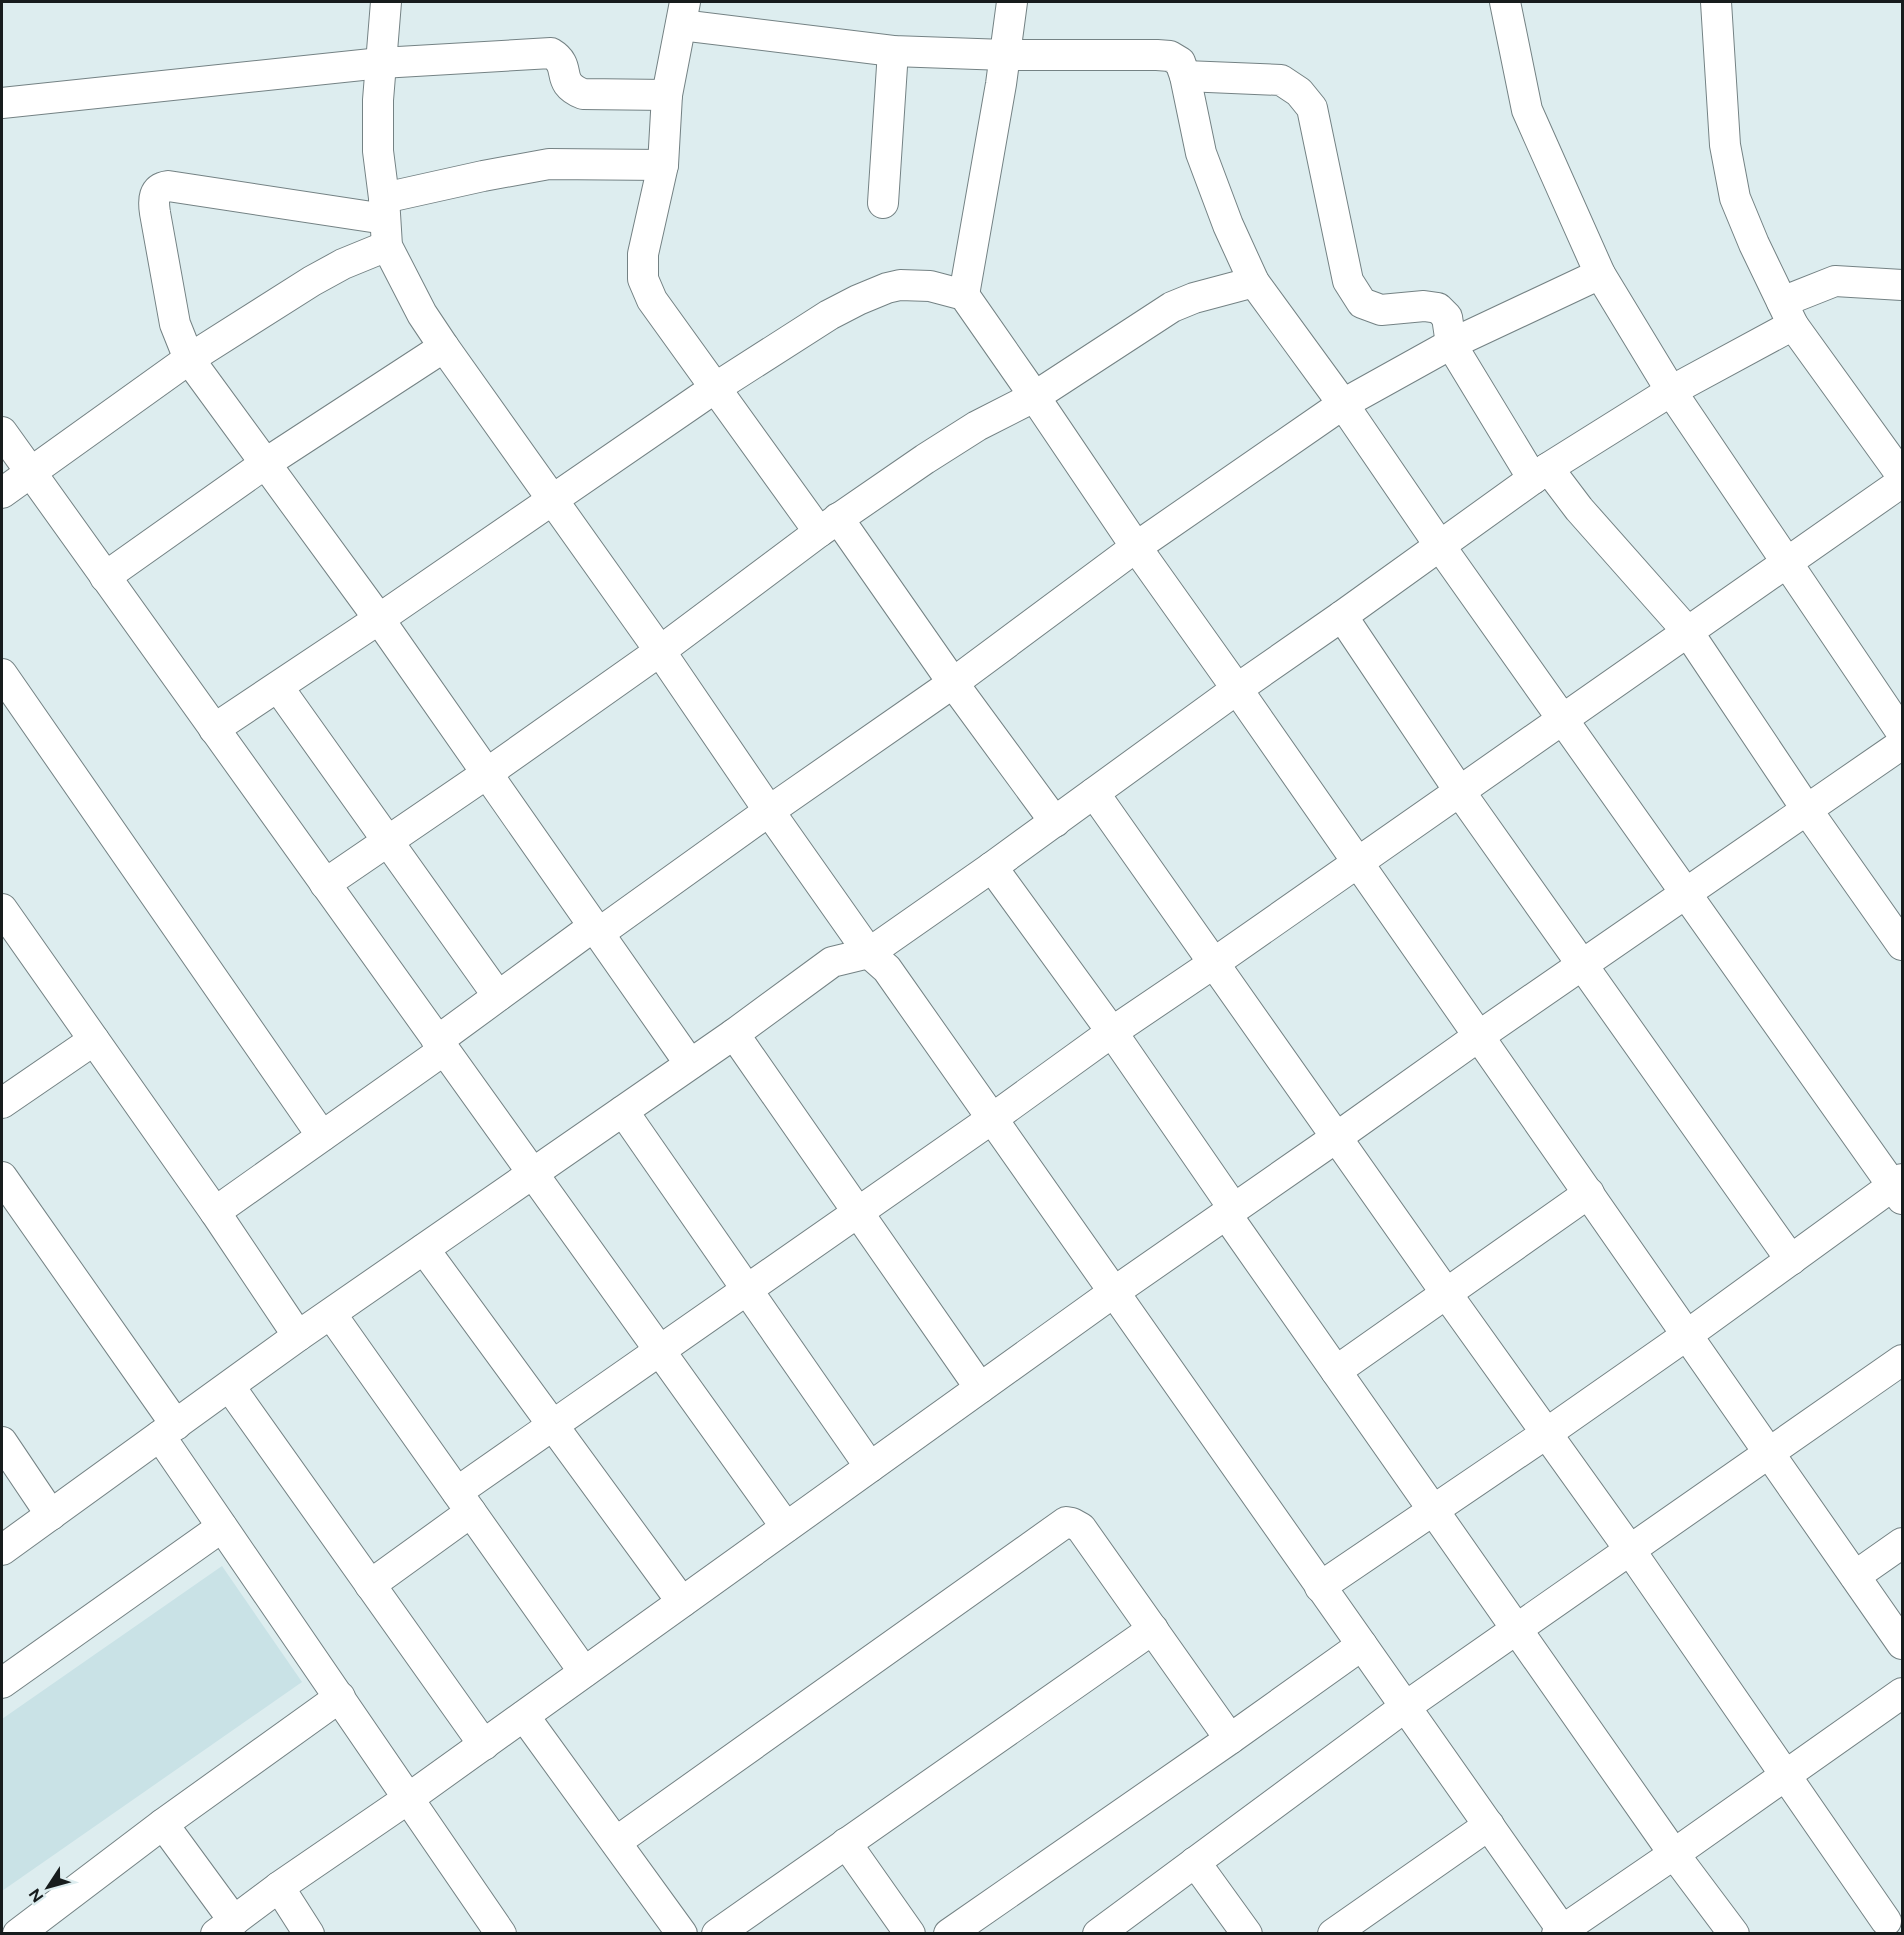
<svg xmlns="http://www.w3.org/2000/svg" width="1904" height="1935" font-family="Figtree,sans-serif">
<rect width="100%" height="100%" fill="#ddedef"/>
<!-- built -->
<polygon fill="#c9e2e6" points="222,1566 302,1682 2,1891 2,1719"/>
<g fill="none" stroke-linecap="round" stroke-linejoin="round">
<defs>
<g id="minor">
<polyline points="386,2 378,100 378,151 384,198 387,246 422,314 444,347 660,651 769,811 869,953 887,969 1565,1934"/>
<polyline points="685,2 667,95 663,165 643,254 643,279 652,300 819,532"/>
<polyline points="1505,2 1527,110 1600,274 1671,391 1902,733"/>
<polyline points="1716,2 1725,145 1735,198 1754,244 1793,325 1902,476"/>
<polyline points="681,25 893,51 1005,55 1157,55 1170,56 1180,62 1185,76 1201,153 1228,225 1254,282 1343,404 1440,546 1902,1199"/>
<polyline points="1185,76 1281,80 1299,92 1312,108 1348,281 1362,303 1381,310 1424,306 1438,308 1447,317 1451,344 1533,479"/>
<path d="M 2,103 L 381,63 L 551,53 C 574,67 553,82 583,94 L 667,95"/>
<polyline points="384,198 483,176 549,164 663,165"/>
<polyline points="883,203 893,51"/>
<path d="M 385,219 L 168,186 C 153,188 153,200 155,213 L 175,324 L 189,359 L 379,619 L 690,1064"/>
<polyline points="964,295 1001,84 1012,2"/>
<polyline points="1782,302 1835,281 1902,285"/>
<polyline points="2,432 786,1527"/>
<polyline points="1548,468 1579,509 1688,632 1807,810 1902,945"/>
<polyline points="2,493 189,359 312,281 343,264 387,246"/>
<polyline points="838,518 953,683 1055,822"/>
<polyline points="105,577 266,463 444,347"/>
<polyline points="1342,616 1460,792 1791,1260"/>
<polyline points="2,674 322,1136"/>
<polyline points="278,687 498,996"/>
<polyline points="214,729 379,619 715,388 829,315 858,300 887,288 900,285 930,286 964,295 1026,384 1136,547 1237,689 1902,1644"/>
<polyline points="1094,793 1446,1293 1630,1550 1886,1921"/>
<polyline points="992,867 1112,1032 1234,1209"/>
<polyline points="325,884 486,774 660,651 819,532 925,459 977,426 1034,397 1172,307 1194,298 1254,282"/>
<polyline points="2,909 215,1212 298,1336"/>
<polyline points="599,933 769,811 953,683 1136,547 1343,404 1451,344 1600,274"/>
<polyline points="734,1034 980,1388"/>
<polyline points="437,1041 594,926"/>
<polyline points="2,1103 94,1040"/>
<polyline points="623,1111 870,1467"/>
<polyline points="2,1177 176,1425"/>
<polyline points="215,1212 444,1050"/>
<polyline points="1226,1214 1674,1854 1734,1934"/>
<polyline points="424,1249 682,1602"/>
<polyline points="331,1314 584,1672"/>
<polyline points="1336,1371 1589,1193"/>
<polyline points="230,1387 484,1745"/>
<polyline points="160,1436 501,1934"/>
<polyline points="2,1442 51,1515"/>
<polyline points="457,1492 993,1118 1112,1032 1214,963 1902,482"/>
<polyline points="2,1550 298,1336 734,1034 832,962 869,953 992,867 1237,689 1342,616 1548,468 1671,391 1793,325"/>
<polyline points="1855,1576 1902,1543"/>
<polyline points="370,1585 471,1512"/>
<polyline points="1320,1587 1547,1433 1687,1335 1902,1179"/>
<polyline points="2,1683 222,1527"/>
<polyline points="524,1716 682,1934"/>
<polyline points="163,1824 234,1921"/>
<polyline points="616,1842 1066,1522 1072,1523 1081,1528 1230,1739"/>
<polyline points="846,1843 910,1934"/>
<polyline points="1195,1862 1247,1934"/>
<polyline points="279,1887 309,1934"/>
<polyline points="18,1934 163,1824 340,1697"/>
<polyline points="216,1934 279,1887 409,1798 1114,1292 1337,1137 1479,1036 1902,744"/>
<polyline points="717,1934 1153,1629"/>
<polyline points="949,1934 1230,1739 1362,1645"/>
<polyline points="1098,1934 1405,1707 1902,1360"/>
<polyline points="1333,1934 1489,1825"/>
<polyline points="1557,1934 1674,1854 1902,1693"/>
</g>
</defs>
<!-- minor casing -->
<use href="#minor" stroke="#748284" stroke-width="32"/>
<!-- minor -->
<use href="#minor" stroke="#fff" stroke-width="30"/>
</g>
<!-- border -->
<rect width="1904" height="1935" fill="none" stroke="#171c1d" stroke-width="6"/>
<!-- north arrow -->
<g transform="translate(48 1887) rotate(234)" stroke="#ddedef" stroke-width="4.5" paint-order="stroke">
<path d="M0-4.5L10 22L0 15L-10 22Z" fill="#171c1d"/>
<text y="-9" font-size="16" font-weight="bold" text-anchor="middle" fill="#171c1d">N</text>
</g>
</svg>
